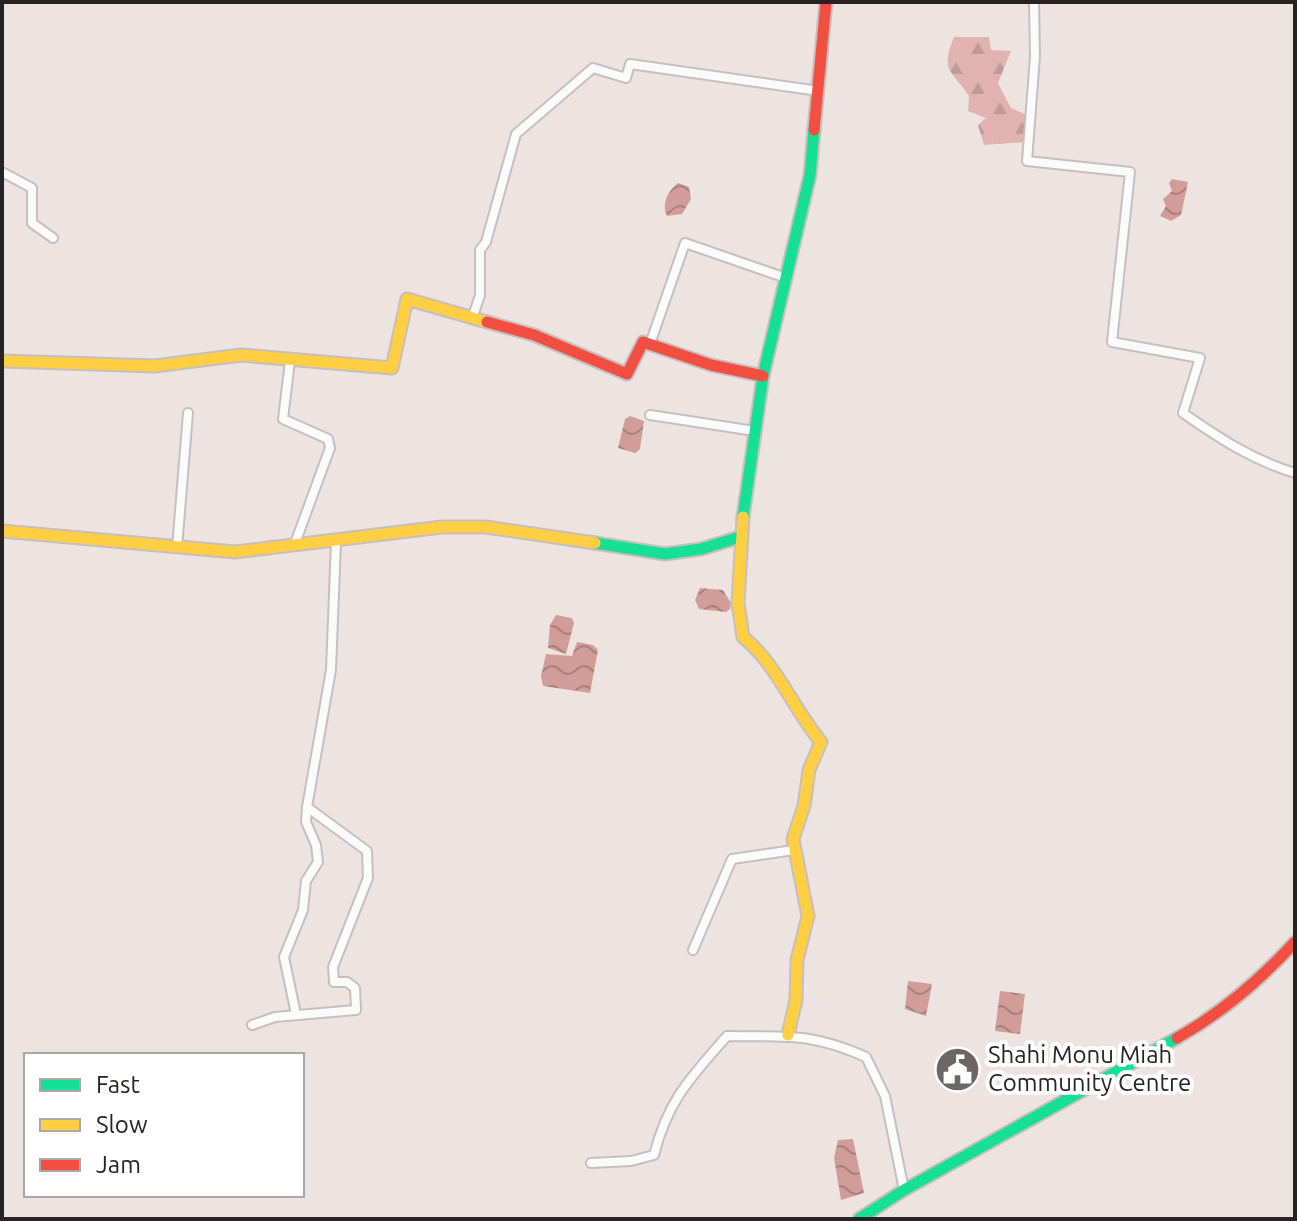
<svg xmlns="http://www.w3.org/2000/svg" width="1297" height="1221" font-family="Ubuntu,sans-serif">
<defs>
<pattern id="forest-firs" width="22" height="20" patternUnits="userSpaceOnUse" patternTransform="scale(2)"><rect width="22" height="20" fill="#e0b3b0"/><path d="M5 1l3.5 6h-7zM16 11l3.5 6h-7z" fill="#c09a97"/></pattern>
<pattern id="water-waves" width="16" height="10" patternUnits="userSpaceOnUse" patternTransform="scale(2)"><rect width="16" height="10" fill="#d29d99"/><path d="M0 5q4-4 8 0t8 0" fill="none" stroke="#aa807c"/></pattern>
</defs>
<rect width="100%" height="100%" fill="#ede4e2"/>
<!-- forest -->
<path fill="url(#forest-firs)" d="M 954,37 L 989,37 L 991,50 L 1011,51 L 998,83 L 1011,108 L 1029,116 L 1026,142 L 984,145 L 978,125 L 986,118 L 968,111 L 969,96 C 951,69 940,72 954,37 Z"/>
<!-- water -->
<g fill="url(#water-waves)">
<polygon points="1172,179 1188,182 1181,215 1171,221 1160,216 1166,206 1163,199 1172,191 1169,183"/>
<path d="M 678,183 L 689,187 L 691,199 L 682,214 L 667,216 C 661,204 668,191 678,183 Z"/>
<polygon points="630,416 644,421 640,449 635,453 618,448 625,419"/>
<polygon points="700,588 723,590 731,603 730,609 726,612 699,609 695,600"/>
<polygon points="556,615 572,618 574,623 566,654 548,648 550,625"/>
<polygon points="577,642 593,645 598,650 590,693 543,686 541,676 546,654 572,656"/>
<polygon points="908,981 932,984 926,1016 905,1009"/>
<polygon points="1000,991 1025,994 1020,1034 995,1031"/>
<polygon points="853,1139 864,1193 841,1200 834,1158 838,1140"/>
</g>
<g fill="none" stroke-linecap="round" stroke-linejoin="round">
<defs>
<g id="street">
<path d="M 1034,2 L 1035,56 L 1027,161 L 1130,172 L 1112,342 L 1200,358 L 1183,413 C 1219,438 1252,460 1295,473"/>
<polyline points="2,172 32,188 32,223 53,238"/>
<polyline points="473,316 480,295 480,250 486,242 516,134 593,68 626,78 630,64 819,91"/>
<polyline points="650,344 685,243 786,278"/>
<polyline points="290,361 283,419 328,439 330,448 294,546"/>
<polyline points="650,415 755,431"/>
<polyline points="177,548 188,413"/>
<polyline points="693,950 732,859 794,850"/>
<polyline points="296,1014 284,957 303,910 306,881 318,862 316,845 306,822 307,807"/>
<polyline points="252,1025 275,1017 356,1010 355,988 347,982 334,982 333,967 368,878 367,851 307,807 331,670 336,542"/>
<path d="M 591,1163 L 631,1161 L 654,1155 C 668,1100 691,1077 727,1036 C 786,1037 810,1032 866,1057 L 885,1096 L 904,1190"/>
</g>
<g id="fast">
<polyline points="743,517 763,376 810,175 814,130"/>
<polyline points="595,543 665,554 701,549 740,537"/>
<polyline points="859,1219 904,1190 1177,1038"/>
</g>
<g id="slow">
<polyline points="2,361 155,366 241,355 392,368 407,299 487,322"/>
<path d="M 743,517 L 738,603 L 743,637 C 776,663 794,710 821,742 L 809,770 L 804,806 L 793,839 L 808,916 L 797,960 L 796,1000 L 788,1035"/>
<polyline points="2,531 235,552 442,527 486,527 595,543"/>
</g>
<g id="jam">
<polyline points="814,130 826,2"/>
<polyline points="487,322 534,335 627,374 643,342 711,365 763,376"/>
<path d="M 1177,1038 C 1223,1012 1259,981 1295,942"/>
</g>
</defs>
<!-- street casing -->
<use href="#street" stroke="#c6bfbe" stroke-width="12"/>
<!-- fast casing -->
<use href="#fast" stroke="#c6bfbe" stroke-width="15"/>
<!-- slow casing -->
<use href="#slow" stroke="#c6bfbe" stroke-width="15"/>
<!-- jam casing -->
<use href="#jam" stroke="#c6bfbe" stroke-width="15"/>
<!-- street -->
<use href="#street" stroke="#fcfbfb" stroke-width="8"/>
<!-- fast -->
<use href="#fast" stroke="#16e098" stroke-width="11"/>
<!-- slow -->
<use href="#slow" stroke="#ffcf43" stroke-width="11"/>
<!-- jam -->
<use href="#jam" stroke="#f24e42" stroke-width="11"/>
</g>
<!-- icons -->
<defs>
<symbol id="civic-disc" viewBox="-11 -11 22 22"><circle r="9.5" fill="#6d6665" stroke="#fff"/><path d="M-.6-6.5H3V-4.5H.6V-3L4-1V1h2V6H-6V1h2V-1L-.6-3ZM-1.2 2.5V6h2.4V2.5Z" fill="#fff"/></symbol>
</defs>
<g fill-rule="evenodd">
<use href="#civic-disc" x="932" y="1044" width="51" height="51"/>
</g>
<g text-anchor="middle" stroke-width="8" stroke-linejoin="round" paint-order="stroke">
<!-- poi labels -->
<g font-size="24" fill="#282222" stroke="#fff" text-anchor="start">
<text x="988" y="1063">Shahi Monu Miah<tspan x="988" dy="28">Community Centre</tspan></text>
</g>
</g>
<!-- border -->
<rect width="1297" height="1221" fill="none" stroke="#282222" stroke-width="8"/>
<!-- legend -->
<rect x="24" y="1053" width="280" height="144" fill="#ffffff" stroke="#a9a7a7" stroke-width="2"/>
<rect x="40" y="1079" width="40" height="12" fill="#16e098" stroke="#a9a7a7" stroke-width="2"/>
<text x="96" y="1093" font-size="24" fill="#282222">Fast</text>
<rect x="40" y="1119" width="40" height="12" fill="#ffcf43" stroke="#a9a7a7" stroke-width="2"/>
<text x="96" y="1133" font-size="24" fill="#282222">Slow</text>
<rect x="40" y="1159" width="40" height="12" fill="#f24e42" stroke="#a9a7a7" stroke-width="2"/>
<text x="96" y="1173" font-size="24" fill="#282222">Jam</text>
</svg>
